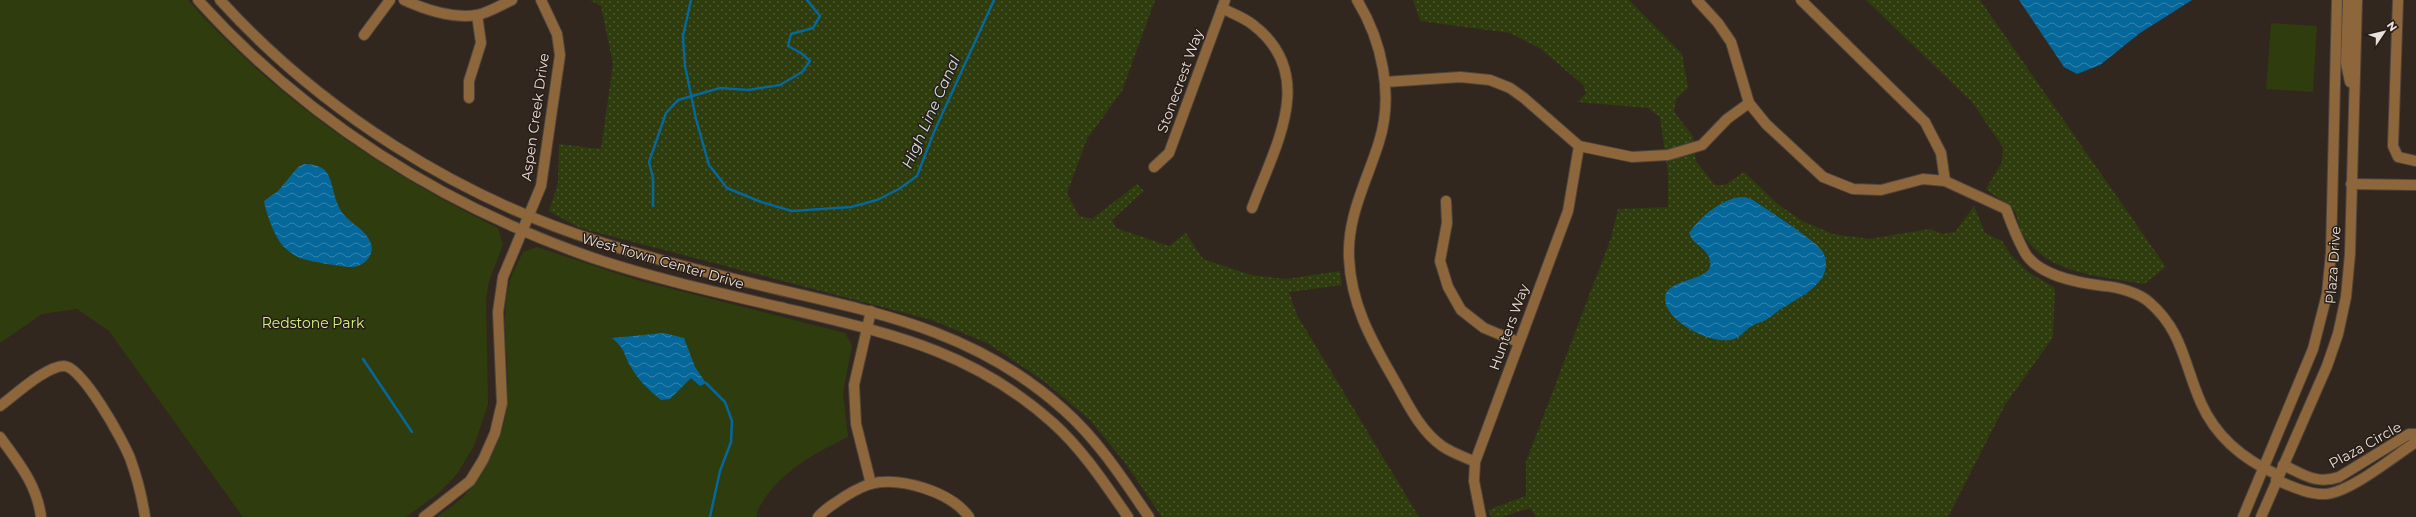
<svg xmlns="http://www.w3.org/2000/svg" width="2416" height="517" font-family="Montserrat,sans-serif">
<defs>
<pattern id="grass-dots" width="8" height="8" patternUnits="userSpaceOnUse"><rect width="8" height="8" fill="#2f3c0e"/><path d="M2 2h.1M6 6h.1" fill="none" stroke="#4d5830" stroke-width="1.8" stroke-linecap="round"/></pattern>
<pattern id="water-waves" width="16" height="10" patternUnits="userSpaceOnUse"><rect width="16" height="10" fill="#06679a"/><path d="M0 5q4-4 8 0t8 0" fill="none" stroke="#3684ac"/></pattern>
</defs>
<rect width="100%" height="100%" fill="#32271f"/>
<!-- grass -->
<g fill="url(#grass-dots)">
<polygon points="590,0 1155,0 1122,91 1087,139 1067,193 1079,216 1092,219 1137,184 1144,191 1112,220 1116,228 1169,246 1186,233 1203,259 1251,275 1286,279 1340,271 1342,285 1289,292 1297,315 1419,517 1162,517 1126,464 1090,420 1045,382 989,344 932,320 580,228 549,211 558,183 559,144 601,149 613,64 601,6"/>
<polygon points="1413,0 1629,0 1682,54 1688,88 1676,99 1674,112 1693,136 1696,161 1715,185 1725,185 1744,172 1779,205 1802,221 1833,234 1869,239 1930,229 1942,234 1955,232 1974,206 1985,233 2002,241 2011,255 2028,272 2055,288 2053,337 2005,405 1948,517 1536,517 1530,508 1502,517 1491,517 1488,510 1526,496 1526,462 1611,238 1618,209 1668,207 1668,174 1660,117 1648,108 1578,102 1586,93 1583,85 1541,49 1510,33 1420,21"/>
<path d="M 1866,0 L 1980,0 L 2166,267 L 2144,284 C 2102,276 2048,275 2023,235 C 2018,229 2019,219 2015,212 C 2010,204 1994,196 1986,189 L 2002,162 L 2003,147 L 1972,102 Z"/>
</g>
<!-- park -->
<g fill="#2f3c0e">
<path d="M 0,0 L 188,0 C 275,98 381,171 498,228 L 503,245 L 489,281 L 486,300 L 488,404 L 474,446 L 457,474 L 440,492 L 406,517 L 243,517 L 109,331 L 77,309 L 42,314 L 0,343 Z"/>
<polygon points="2271,23 2317,26 2313,92 2266,89"/>
<path d="M 537,247 L 637,280 L 845,333 L 852,345 L 843,393 L 848,437 C 811,455 774,475 756,514 L 757,517 L 436,517 C 445,511 456,504 463,497 C 490,467 508,430 508,389 C 508,352 500,316 510,280 C 513,270 519,261 523,252 Z"/>
</g>
<!-- water -->
<g fill="url(#water-waves)">
<polygon points="2019,0 2192,0 2140,33 2100,65 2077,74 2064,67"/>
<path d="M 304,164 C 334,164 329,183 338,205 C 344,222 366,227 371,244 C 375,256 362,268 351,267 C 338,266 312,262 300,258 C 295,256 288,251 284,247 C 275,238 266,213 264,201 L 278,191 L 298,167 Z"/>
<path d="M 1745,197 L 1753,200 C 1766,209 1818,242 1823,252 C 1836,279 1804,295 1786,306 C 1779,309 1773,316 1766,320 C 1762,322 1756,323 1752,326 C 1744,330 1740,339 1730,340 C 1711,343 1677,326 1668,309 C 1650,275 1716,285 1710,261 C 1708,248 1693,245 1690,235 L 1689,233 C 1701,216 1723,197 1745,197 Z"/>
<path d="M 664,333 L 684,338 L 695,367 L 706,383 L 700,386 L 691,378 L 670,399 L 661,400 C 649,390 638,380 631,367 C 622,352 627,351 612,338 Z"/>
</g>
<g fill="none" stroke-linecap="round" stroke-linejoin="round">
<!-- stream -->
<g stroke="#06679a" stroke-width="2.5">
<polyline points="691,0 683,36 685,66 696,119 709,165 727,188 761,202 792,211 851,207 877,200 899,189 917,176 934,132 994,0"/>
<polyline points="653,206 653,178 649,162 666,113 678,100 720,88 748,90 780,85 802,72 810,61 801,53 788,46 791,34 813,28 820,16 807,0"/>
<polyline points="363,359 412,432"/>
<polyline points="706,383 725,402 732,421 731,442 720,471 710,517"/>
</g>
<defs>
<g id="minor">
<path d="M 198,0 C 305,119 441,205 593,258 C 662,281 734,296 805,313 C 901,336 977,355 1053,423 C 1083,450 1105,484 1128,517"/>
<path d="M 220,0 C 321,111 457,197 600,242 C 652,259 705,272 759,285 C 872,312 973,328 1064,410 C 1098,440 1123,479 1149,517"/>
<path d="M 404,0 C 426,10 452,19 477,15 C 488,13 501,5 512,0"/>
<path d="M 1357,0 C 1382,41 1394,95 1379,142 C 1367,181 1347,216 1349,258 C 1351,303 1370,338 1392,376 C 1406,400 1419,430 1442,446 C 1452,453 1465,457 1475,462"/>
<path d="M 1697,0 L 1718,23 L 1731,42 L 1749,103 L 1766,124 L 1823,177 L 1853,189 L 1881,190 L 1923,179 L 1945,181 L 2006,209 C 2011,223 2017,238 2024,251 C 2037,276 2079,283 2104,286 C 2118,287 2139,293 2149,302 C 2183,331 2184,365 2201,403 C 2216,437 2244,460 2278,475"/>
<polyline points="1801,0 1925,122 1941,153 1945,181"/>
<polyline points="2348,0 2346,63 2350,82"/>
<polyline points="2398,0 2393,146 2398,157 2416,161"/>
<path d="M 1222,8 C 1231,13 1243,17 1252,24 C 1319,74 1275,146 1252,208"/>
<polyline points="364,35 390,0"/>
<polyline points="1385,82 1460,77 1490,80 1510,88 1524,98 1579,146 1632,157 1668,155 1702,145 1727,119 1749,103"/>
<polyline points="469,98 469,81 481,43 477,15"/>
<polyline points="1154,167 1169,153 1225,0"/>
<polyline points="2351,184 2416,185"/>
<polyline points="1446,201 1447,223 1440,261 1448,287 1461,310 1484,328 1518,342"/>
<path d="M 0,406 C 15,395 46,366 64,366 C 82,366 123,440 130,458 C 137,477 142,497 145,517"/>
<path d="M 0,437 C 19,463 37,485 41,517"/>
<path d="M 2283,465 C 2303,474 2316,485 2339,477 L 2409,434 L 2416,434"/>
<path d="M 2276,480 C 2291,486 2309,495 2326,494 C 2350,492 2392,458 2413,444 L 2416,438"/>
<polyline points="871,484 856,424 854,385 871,311"/>
<polyline points="424,517 470,481 483,460 495,433 502,403 498,312 503,277 541,186 560,55 557,34 541,0"/>
<path d="M 818,517 C 823,511 829,507 835,503 C 845,496 858,488 870,484 C 900,476 951,492 969,517"/>
<polyline points="1481,517 1474,481 1475,462 1568,211 1579,146"/>
<polyline points="2243,517 2313,349 2327,294 2331,253 2337,0"/>
<polyline points="2261,517 2327,366 2338,334 2346,297 2350,254 2357,0"/>
</g>
</defs>
<!-- minor casing -->
<use href="#minor" stroke="#4f453d" stroke-width="12"/>
<!-- minor -->
<use href="#minor" stroke="#8d663c" stroke-width="10"/>
</g>
<g text-anchor="middle" stroke-width="3" stroke-linejoin="round" paint-order="stroke">
<!-- street labels -->
<g font-size="14" fill="#e9e1dc" stroke="#281d16">
<text transform="translate(1180 81) rotate(-70)" y="5">Stonecrest Way</text>
<text transform="translate(535 117) rotate(-82)" y="5">Aspen Creek Drive</text>
<text transform="translate(663 261) rotate(16)" y="5">West Town Center Drive</text>
<text transform="translate(2333 265) rotate(-86)" y="5">Plaza Drive</text>
<text transform="translate(1509 327) rotate(-70)" y="5">Hunters Way</text>
<text transform="translate(2365 445) rotate(-29)" y="5">Plaza Circle</text>
</g>
<!-- park labels -->
<g font-size="14" fill="#d0f385" stroke="#281d16">
<text x="313" y="328">Redstone Park</text>
</g>
<!-- water labels -->
<g font-size="15" font-style="italic" fill="#cfe2f0" stroke="#281d16">
<text transform="translate(931 112) rotate(-66)" y="5">High Line Canal</text>
</g>
</g>
<!-- north arrow -->
<g transform="translate(2384 32) rotate(55)" stroke="#281d16" stroke-width="3" paint-order="stroke">
<path d="M0-3L7 15L0 10L-7 15Z" fill="#e9e1dc"/>
<text y="-6" font-size="11" font-weight="bold" text-anchor="middle" fill="#e9e1dc">N</text>
</g>
</svg>
